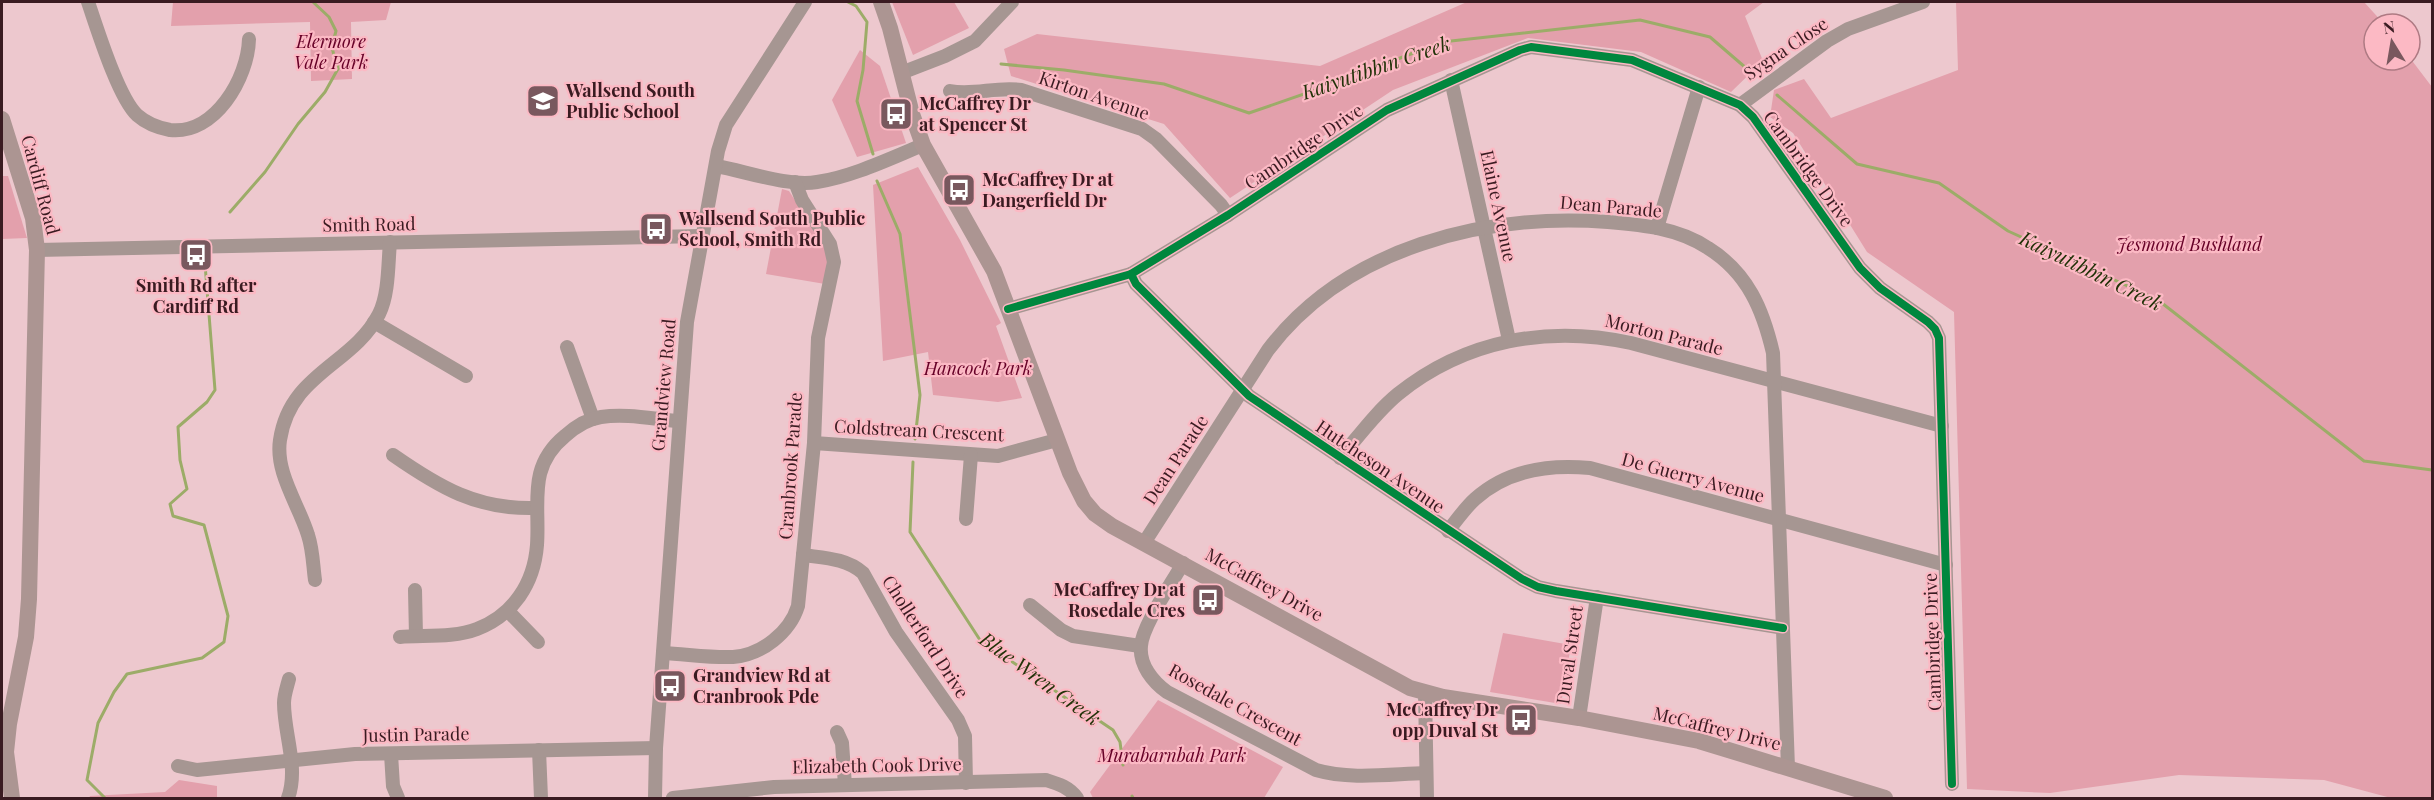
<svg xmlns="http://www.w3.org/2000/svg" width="2434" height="800" font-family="'Playfair Display',serif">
<rect width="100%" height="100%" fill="#edc8ce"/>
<!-- green -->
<g fill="#e3a0ac">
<polygon points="173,2 391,2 386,20 351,22 352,79 311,81 310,22 171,26"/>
<polygon points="892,2 954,2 969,28 913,55"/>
<polygon points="1467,2 1764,2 1745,16 1763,61 1731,92 1641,52 1528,38 1393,90 1230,198 1164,124 1011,76 1004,49 1037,34 1320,66"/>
<polygon points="1956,2 2364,2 2384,24 2374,24 2374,60 2410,60 2410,58 2432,87 2432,798 2391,798 2324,780 2179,775 2050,793 1967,789 1954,312 1867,252 1793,133 1770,117 1774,90 1804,79 1831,118 1958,70"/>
<polygon points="860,50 880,66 906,143 857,157 832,100"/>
<polygon points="918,167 960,240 1001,323 996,326 1022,398 998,402 933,395 928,352 883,361 873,185"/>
<polygon points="2,176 8,176 27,238 2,239"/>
<polygon points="782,189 789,191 828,251 825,284 766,274"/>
<polygon points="1503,633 1571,645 1561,704 1490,692"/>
<polygon points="1158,700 1283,767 1264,798 1093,798 1090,792"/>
<polygon points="179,780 217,786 217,798 89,798 90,796 165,792"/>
</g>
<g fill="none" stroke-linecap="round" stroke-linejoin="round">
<!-- stream -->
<g stroke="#9cac68" stroke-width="3">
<polyline points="848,2 856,6 867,22 863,70 857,101 873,154"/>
<polyline points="1001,64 1064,70 1164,84 1249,113 1327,86 1442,42 1640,20 1710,37 1746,68"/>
<polyline points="1777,95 1857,164 1939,183 2008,231 2158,300 2364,461 2432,470"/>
<polyline points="877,181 900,234 920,395 915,439"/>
<path d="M 230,212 L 265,172 L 298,124 L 325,92 L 339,67 C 331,50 331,49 336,31 L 329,17 L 313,2"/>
<polyline points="913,462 910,532 980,640 1113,730 1120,742 1123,765"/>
<polyline points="1132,796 1133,798"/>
<polyline points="105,798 87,780 98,723 114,692 127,674 202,658 224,642 228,616 204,525 173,516 170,504 187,489 180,460 178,427 207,402 215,390 205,264"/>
</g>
<!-- minor -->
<g stroke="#a69692" stroke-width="14">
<path d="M 88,2 C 97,28 118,97 137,115 C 146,123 159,128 170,130 C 215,135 248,78 249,39"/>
<polyline points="901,73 945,56 975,41 1012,2"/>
<polyline points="1451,80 1509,340"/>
<path d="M 950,91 C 973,96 997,86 1021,90 L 1142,129 L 1156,139 L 1221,205 L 1228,215"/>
<polyline points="1740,105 1827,41 1848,29 1923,2"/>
<path d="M 716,166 C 745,171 788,187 817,182 C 852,177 891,158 923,145"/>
<polyline points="1657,228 1699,87"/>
<polyline points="37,250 702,236"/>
<polyline points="1131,274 1228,215 1387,110 1520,50 1531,47 1632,60 1740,105 1753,117 1860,268 1880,288 1928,322 1935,329 1939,338 1952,784"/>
<polyline points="1008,309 1131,274 1136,284 1249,396 1522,579 1538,587 1556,591 1783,628"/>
<polyline points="374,322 466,376"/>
<polyline points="567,347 593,419"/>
<polyline points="814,443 998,456 1057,440"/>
<path d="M 393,455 C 439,487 477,510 536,508"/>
<path d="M 1340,458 C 1358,437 1376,412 1398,394 C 1465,340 1548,325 1631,343 L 1942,426"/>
<polyline points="966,519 971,455"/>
<path d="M 1448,531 C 1456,521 1465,508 1475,499 C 1507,470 1548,464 1590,468 L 1946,565"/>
<path d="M 1144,543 L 1268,350 C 1346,247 1485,213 1608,222 C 1643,225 1678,228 1708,248 C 1748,273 1763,310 1773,353 L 1788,768"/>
<path d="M 803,555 C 824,558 846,558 863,573 L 896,632 L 958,720 L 965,736 L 966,783"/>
<path d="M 1183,563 C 1172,583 1142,626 1141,646 C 1139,665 1153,682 1167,692 L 1316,770 C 1350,780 1390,774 1426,773"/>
<path d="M 315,580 C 313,566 313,550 308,535 C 299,505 275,473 280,440 C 290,373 353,365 379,314 C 389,294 388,264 390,242"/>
<polyline points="415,590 416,636"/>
<polyline points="1030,605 1061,630 1073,636 1140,646"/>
<polyline points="508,611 538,642"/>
<path d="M 400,637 C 424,635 454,638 477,629 C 513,615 534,584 537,545 C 540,503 527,467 565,436 C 575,427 587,419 601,417 C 626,413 653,419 678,421"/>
<path d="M 663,653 C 686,654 710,658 733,657 C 762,655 790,632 798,606 L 814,443 L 818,338 L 834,262 L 830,244 L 802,200 L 795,182"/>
<polyline points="1425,693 1427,798"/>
<polyline points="1579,718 1597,597"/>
<polyline points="837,732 842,743 845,785"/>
<polyline points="539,750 541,798"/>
<polyline points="391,754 393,786 398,798"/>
<polyline points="178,766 197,770 355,754 656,748"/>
<path d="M 288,798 C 299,768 284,734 284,703 C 284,695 287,687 289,679"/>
<polyline points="655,798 656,748 687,322 718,151 726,125 805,2"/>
<path d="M 673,798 L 774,787 L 1046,780 C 1059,784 1069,787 1077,798"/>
</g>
<!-- major -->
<g stroke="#ac9592" stroke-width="16">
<polyline points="881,2 890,28 912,114 923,145 994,271 1070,473 1084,501 1095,514 1112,526 1410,688 1443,697 1579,718 1699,741 1885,798"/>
<polyline points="2,119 33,218 37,250 29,599 26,637 9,724 6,752 12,798"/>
</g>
<defs>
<g id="cycleway">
<polyline points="1131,274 1228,215 1387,110 1520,50 1531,47 1632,60 1740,105 1753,117 1860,268 1880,288 1928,322 1935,329 1939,338 1952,784"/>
<polyline points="1008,309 1131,274 1136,284 1249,396 1522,579 1538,587 1556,591 1783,628"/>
</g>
</defs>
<!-- cycleway casing -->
<use href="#cycleway" stroke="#fcb9c4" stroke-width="11"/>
<!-- cycleway -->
<use href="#cycleway" stroke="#00873e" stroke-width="8"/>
</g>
<!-- icons -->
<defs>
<symbol id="school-square" viewBox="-11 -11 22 22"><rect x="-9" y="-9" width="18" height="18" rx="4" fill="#79585e" stroke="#fcb9c4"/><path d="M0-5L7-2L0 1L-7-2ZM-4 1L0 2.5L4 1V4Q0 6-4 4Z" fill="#fff"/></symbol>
<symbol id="bus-square" viewBox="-11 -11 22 22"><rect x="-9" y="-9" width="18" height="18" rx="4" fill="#79585e" stroke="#fcb9c4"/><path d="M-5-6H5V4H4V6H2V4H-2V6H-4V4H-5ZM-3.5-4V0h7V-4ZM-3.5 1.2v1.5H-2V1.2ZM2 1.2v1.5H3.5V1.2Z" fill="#fff"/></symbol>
</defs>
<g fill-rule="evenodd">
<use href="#school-square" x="524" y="82" width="38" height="38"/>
<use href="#bus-square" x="877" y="95" width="38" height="38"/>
<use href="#bus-square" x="940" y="171" width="38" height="38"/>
<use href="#bus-square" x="637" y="210" width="38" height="38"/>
<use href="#bus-square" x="177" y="236" width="38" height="38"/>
<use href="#bus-square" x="1189" y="581" width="38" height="38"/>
<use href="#bus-square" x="651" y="667" width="38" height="38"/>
<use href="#bus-square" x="1502" y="701" width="38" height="38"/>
</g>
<g text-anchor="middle" stroke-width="4.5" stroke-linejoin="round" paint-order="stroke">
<!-- park labels -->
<g font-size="18" font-style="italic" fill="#660027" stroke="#fcb9c4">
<text x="331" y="48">Elermore<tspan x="331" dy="21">Vale Park</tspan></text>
<text x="2189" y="251">Jesmond Bushland</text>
<text x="978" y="375">Hancock Park</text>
<text x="1172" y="762">Murabarnbah Park</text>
</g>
<!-- street labels -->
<g font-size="18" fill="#3a1b21" stroke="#fcb9c4">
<text transform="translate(1786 49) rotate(-34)" y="6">Sygna Close</text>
<text transform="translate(1094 96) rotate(19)" y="6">Kirton Avenue</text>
<text transform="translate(1304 147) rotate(-34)" y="6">Cambridge Drive</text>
<text transform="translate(1808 169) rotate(54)" y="6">Cambridge Drive</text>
<text transform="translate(40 185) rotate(75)" y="6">Cardiff Road</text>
<text transform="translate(1498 206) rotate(78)" y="6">Elaine Avenue</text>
<text transform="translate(1611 207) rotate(5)" y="6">Dean Parade</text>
<text transform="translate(369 225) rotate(-1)" y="6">Smith Road</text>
<text transform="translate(1664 335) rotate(14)" y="6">Morton Parade</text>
<text transform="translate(664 385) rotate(-85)" y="6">Grandview Road</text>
<text transform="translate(919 431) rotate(3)" y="6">Coldstream Crescent</text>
<text transform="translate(1176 460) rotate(-57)" y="6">Dean Parade</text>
<text transform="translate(791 466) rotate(-86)" y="6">Cranbrook Parade</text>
<text transform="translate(1380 467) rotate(34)" y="6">Hutcheson Avenue</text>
<text transform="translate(1693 478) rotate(15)" y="6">De Guerry Avenue</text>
<text transform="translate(1264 585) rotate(29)" y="6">McCaffrey Drive</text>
<text transform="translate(925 637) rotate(57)" y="6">Chollerford Drive</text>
<text transform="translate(1933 642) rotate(-92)" y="6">Cambridge Drive</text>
<text transform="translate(1570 655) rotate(-82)" y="6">Duval Street</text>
<text transform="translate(1235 705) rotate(29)" y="6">Rosedale Crescent</text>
<text transform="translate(1717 729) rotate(14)" y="6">McCaffrey Drive</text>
<text transform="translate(416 735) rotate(-1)" y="6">Justin Parade</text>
<text transform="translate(877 766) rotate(-1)" y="6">Elizabeth Cook Drive</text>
</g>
<!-- poi labels -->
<g font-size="18" font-weight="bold" fill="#3a1b21" stroke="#fcb9c4" text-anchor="start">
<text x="566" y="97">Wallsend South<tspan x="566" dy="21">Public School</tspan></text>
<text x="919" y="110">McCaffrey Dr<tspan x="919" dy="21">at Spencer St</tspan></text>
<text x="982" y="186">McCaffrey Dr at<tspan x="982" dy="21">Dangerfield Dr</tspan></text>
<text x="679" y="225">Wallsend South Public<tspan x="679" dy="21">School, Smith Rd</tspan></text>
<text x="196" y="292" text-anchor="middle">Smith Rd after<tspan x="196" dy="21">Cardiff Rd</tspan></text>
<text x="1185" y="596" text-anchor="end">McCaffrey Dr at<tspan x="1185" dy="21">Rosedale Cres</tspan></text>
<text x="693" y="682">Grandview Rd at<tspan x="693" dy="21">Cranbrook Pde</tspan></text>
<text x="1498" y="716" text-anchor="end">McCaffrey Dr<tspan x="1498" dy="21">opp Duval St</tspan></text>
</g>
<!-- water labels -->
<g font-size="20" font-style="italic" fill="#223208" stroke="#fcb9c4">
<text transform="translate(1376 68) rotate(-19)" y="7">Kaiyutibbin Creek</text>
<text transform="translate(2091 271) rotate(26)" y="7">Kaiyutibbin Creek</text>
<text transform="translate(1040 679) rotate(36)" y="7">Blue Wren Creek</text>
</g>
</g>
<!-- border -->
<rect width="2434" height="800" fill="none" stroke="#3a1b21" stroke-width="6"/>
<!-- north arrow -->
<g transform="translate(2392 42) rotate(349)"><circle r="28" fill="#fcb9c4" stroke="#ae7a83" stroke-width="1.5"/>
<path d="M0-4.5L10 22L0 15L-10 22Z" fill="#79585e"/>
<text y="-9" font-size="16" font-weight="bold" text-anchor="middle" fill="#3a1b21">N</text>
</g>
</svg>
